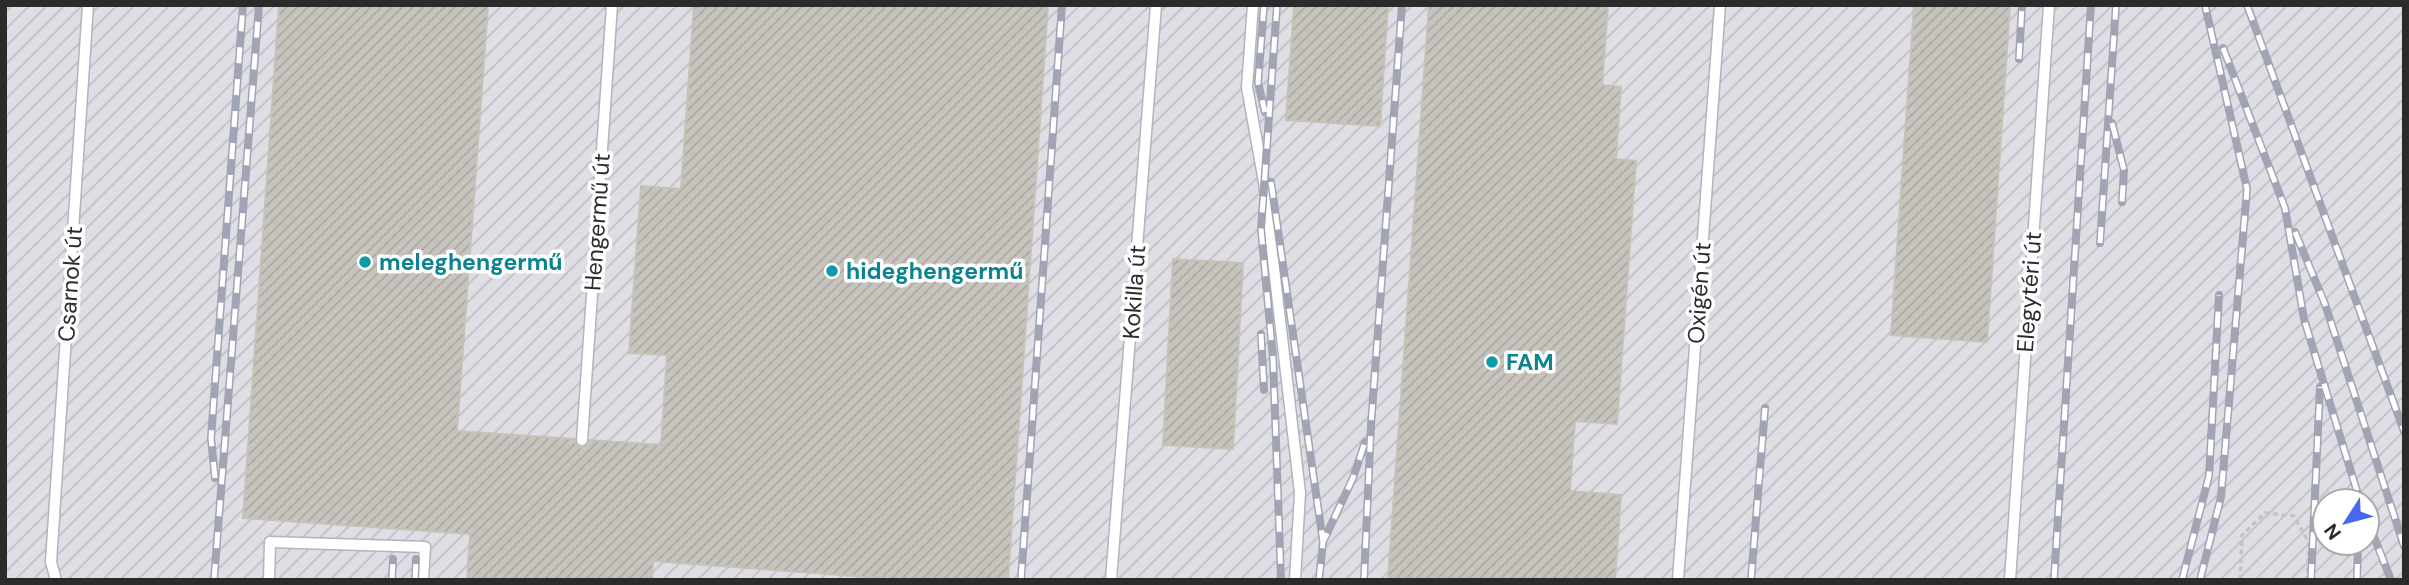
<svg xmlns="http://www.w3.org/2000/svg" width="2409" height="585" font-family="'DM Sans',sans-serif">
<defs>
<pattern id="industrial-furrows" width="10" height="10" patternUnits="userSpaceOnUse" patternTransform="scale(1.75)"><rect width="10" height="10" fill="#e0dee5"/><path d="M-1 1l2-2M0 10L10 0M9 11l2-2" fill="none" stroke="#c0bfc5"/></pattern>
<pattern id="building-hatch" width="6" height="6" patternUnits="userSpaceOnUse" patternTransform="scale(1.75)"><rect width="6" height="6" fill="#c7c3bd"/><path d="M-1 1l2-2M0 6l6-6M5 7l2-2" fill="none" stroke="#aba8a3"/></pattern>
</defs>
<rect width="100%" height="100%" fill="#ece6de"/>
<!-- industrial -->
<path fill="url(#industrial-furrows)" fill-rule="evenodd" d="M 5,5 L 2404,5 L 2404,580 L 5,580 ZM 2325,501 L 2367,501 L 2367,543 L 2325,543 Z"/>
<!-- building -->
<g fill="url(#building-hatch)" stroke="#c7c2b8" stroke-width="2">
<polygon points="279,5 488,5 457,431 574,439 577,446 582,448 590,440 661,445 667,355 629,353 641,186 681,189 694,5 1048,5 1008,580 906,580 653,561 652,580 467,580 470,534 243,518"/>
<polygon points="1294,5 1388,5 1380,126 1286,120"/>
<polygon points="1429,5 1608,5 1602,85 1621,87 1616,159 1636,161 1617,424 1575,421 1570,491 1621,495 1615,580 1388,578"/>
<polygon points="1914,5 2010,5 1987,342 1891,335"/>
<polygon points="1173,259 1243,263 1233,449 1163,445"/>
</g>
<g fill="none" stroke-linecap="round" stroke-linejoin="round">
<defs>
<g id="service">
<polyline points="1253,5 1247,87 1264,182 1300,493 1295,580"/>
<polyline points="582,440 612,5"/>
<polyline points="56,580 51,562 88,5"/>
<polyline points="269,580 270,542 425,547 423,580"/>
<polyline points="1111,580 1156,5"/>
<polyline points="1678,580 1720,5"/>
<polyline points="2010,580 2049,5"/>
</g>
</defs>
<!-- service casing -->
<use href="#service" stroke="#b1b4bd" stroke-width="13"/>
<!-- path -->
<polyline stroke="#c4c4c4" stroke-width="3.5" stroke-dasharray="5 3.5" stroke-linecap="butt" points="2240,580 2242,535 2265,513 2294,516 2309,543 2307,580"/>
<!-- service -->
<use href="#service" stroke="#fff" stroke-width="10"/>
<defs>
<g id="rail">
<polyline points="1264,5 1258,83 1265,112"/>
<polyline points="1277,5 1261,229 1273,358 1281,580"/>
<polyline points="2247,5 2404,431"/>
<polyline points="2223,48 2285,208 2304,319 2360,501"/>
<polyline points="2019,59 2022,5"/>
<polyline points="2112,123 2124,170 2122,202"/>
<polyline points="1271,182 1323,542"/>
<polyline points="2295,232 2325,304 2404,546"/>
<polyline points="2100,243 2116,5"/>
<polyline points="1261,334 1264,390"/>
<polyline points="215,478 211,438 243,5"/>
<polyline points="2367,519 2391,580"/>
<polyline points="214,580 259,5"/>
<polyline points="392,580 393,559"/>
<polyline points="415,580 416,559"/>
<polyline points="1021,580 1062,5"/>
<polyline points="1319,580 1323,542 1353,478 1365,442"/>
<polyline points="1364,580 1371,425 1402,5"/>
<polyline points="1751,580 1765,408"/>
<polyline points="2054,580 2091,5"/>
<polyline points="2182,580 2209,476 2219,295"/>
<polyline points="2200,580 2221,497 2247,189 2205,5"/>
<polyline points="2311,580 2320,387"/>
<polyline points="2357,580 2358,543"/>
</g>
</defs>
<!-- rail casing -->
<use href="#rail" stroke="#a1a4b4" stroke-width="8"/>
<!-- rail -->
<use href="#rail" stroke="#fff" stroke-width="5" stroke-dasharray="16" stroke-linecap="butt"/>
</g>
<!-- markers -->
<g fill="#0f9aa8" stroke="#fff" stroke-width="2.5">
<circle cx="365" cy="262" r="7"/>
<circle cx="832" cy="271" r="7"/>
<circle cx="1492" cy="362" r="7"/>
</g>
<g text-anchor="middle" stroke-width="7" stroke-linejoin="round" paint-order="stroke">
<!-- street labels -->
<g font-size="23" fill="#2b2b2b" stroke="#fff">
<text transform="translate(597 222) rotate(-86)" y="8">Hengermű út</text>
<text transform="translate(70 284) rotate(-86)" y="8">Csarnok út</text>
<text transform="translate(1134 292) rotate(-86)" y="8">Kokilla út</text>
<text transform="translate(2029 292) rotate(-86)" y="8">Elegytéri út</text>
<text transform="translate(1699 293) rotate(-86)" y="8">Oxigén út</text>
</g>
<!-- culture labels -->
<g font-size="23" font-weight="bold" fill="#0d838f" stroke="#fff" text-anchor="start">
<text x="379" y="270">meleghengermű</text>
<text x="846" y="279">hideghengermű</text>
<text x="1506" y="370">FAM</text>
</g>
</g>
<!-- border -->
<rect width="2409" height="585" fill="none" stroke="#2b2b2b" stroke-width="14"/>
<!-- north arrow -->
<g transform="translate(2346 522) rotate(234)"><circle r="33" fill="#ffffff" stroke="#aaaaaa" stroke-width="2"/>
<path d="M0-5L12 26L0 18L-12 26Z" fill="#4867ef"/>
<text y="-10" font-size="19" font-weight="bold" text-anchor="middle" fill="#2b2b2b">N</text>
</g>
</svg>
